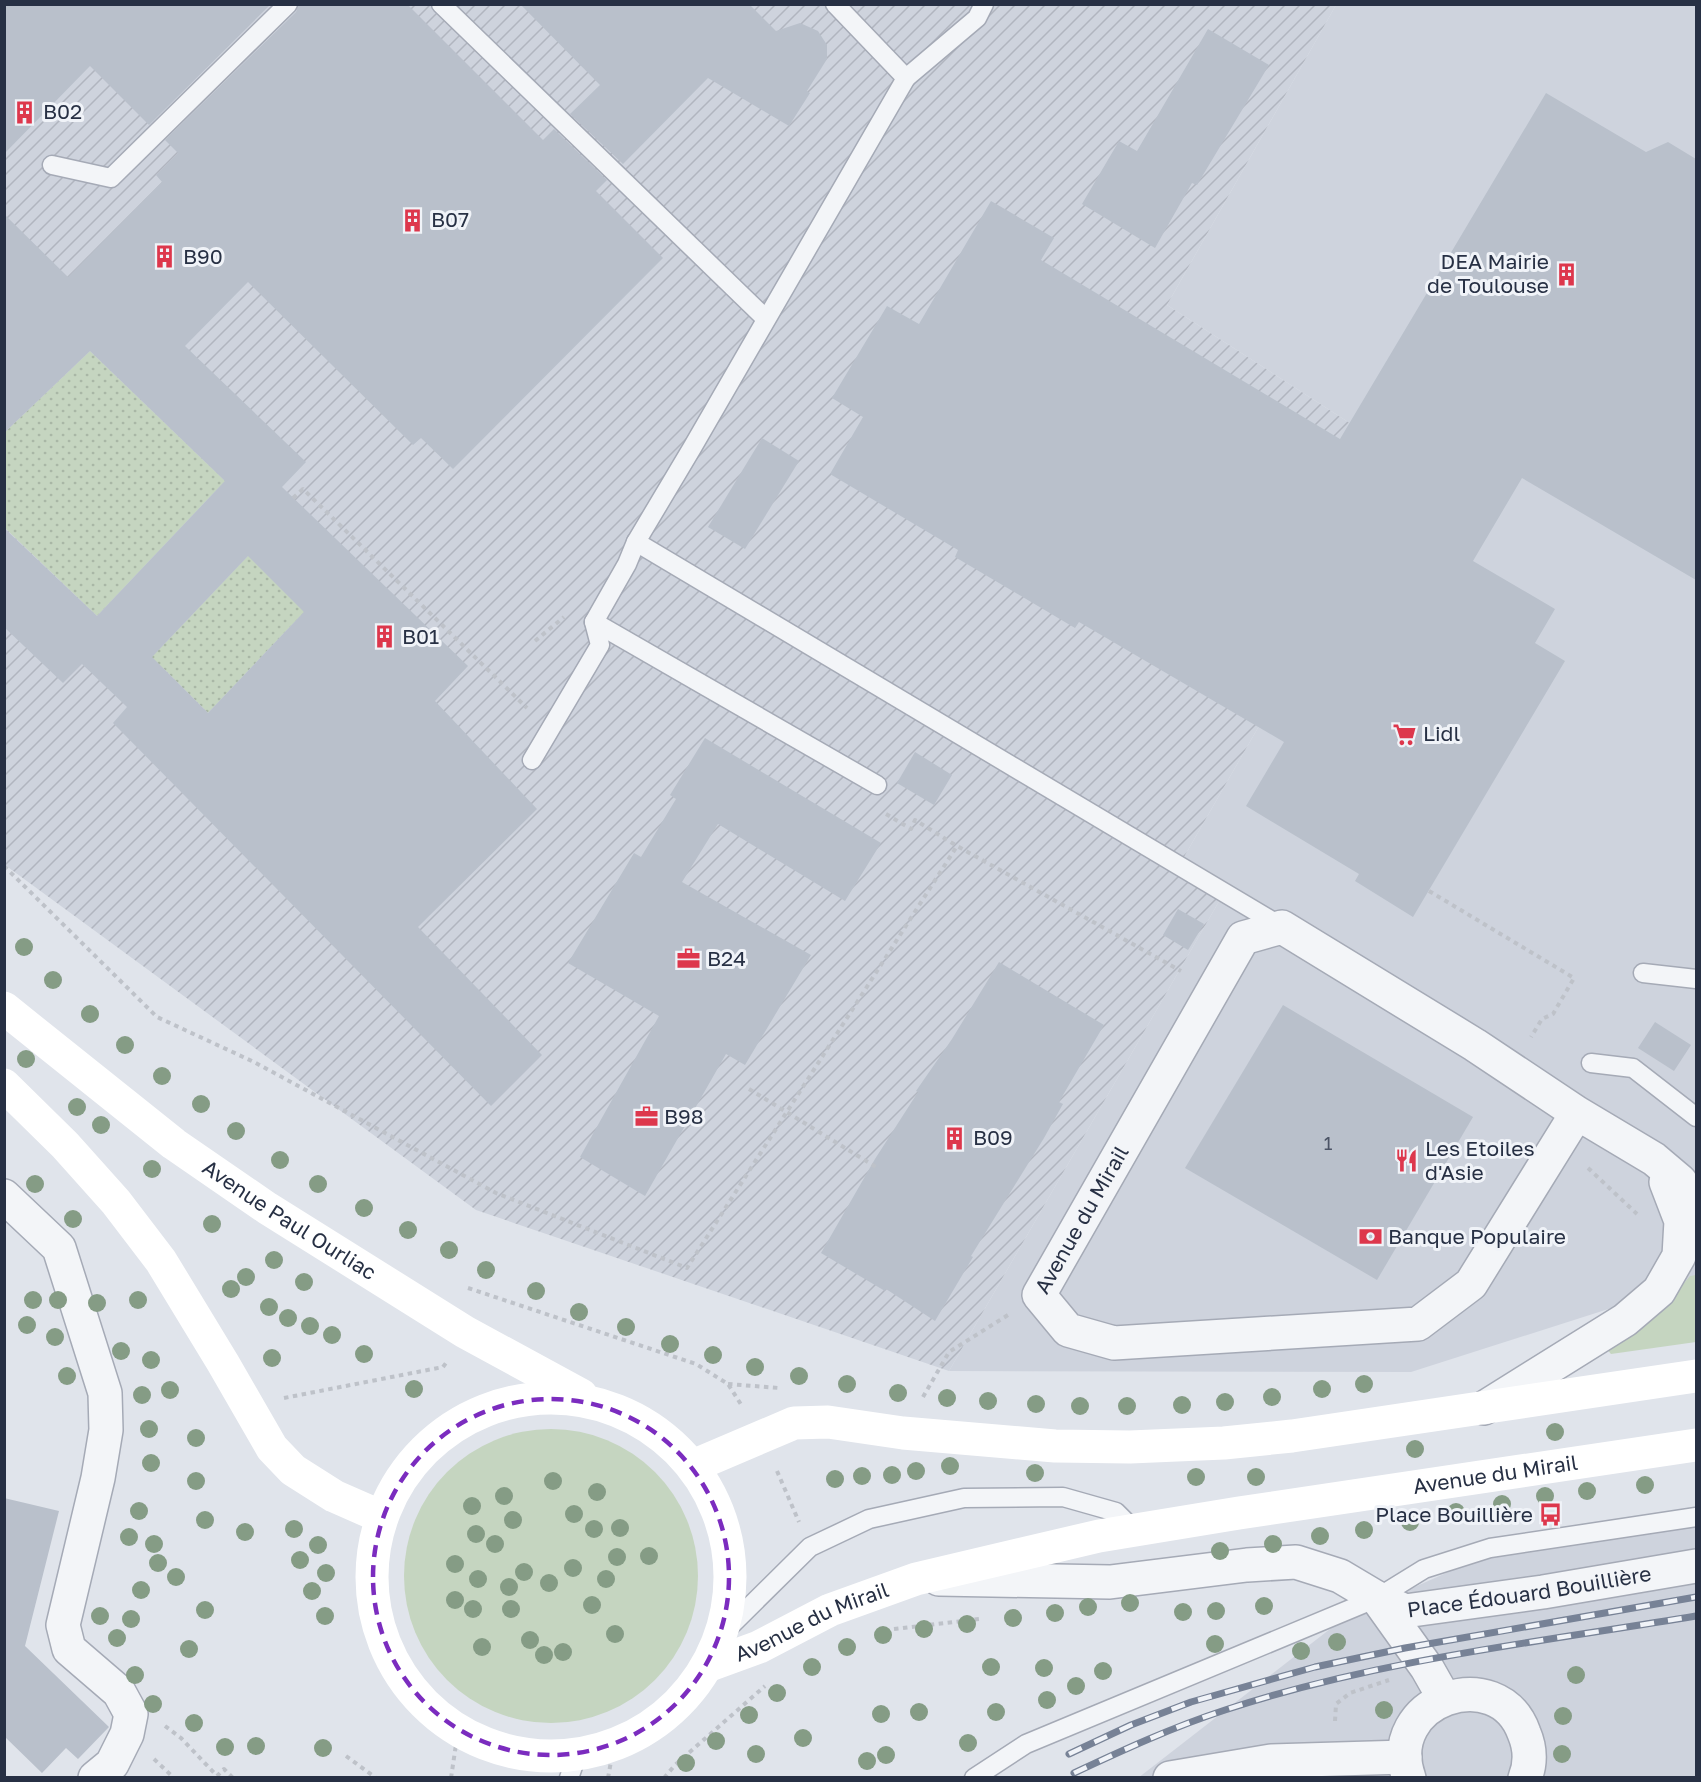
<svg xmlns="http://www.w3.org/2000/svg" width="1701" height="1782" font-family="'Golos Text',sans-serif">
<defs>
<pattern id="industrial-furrows" width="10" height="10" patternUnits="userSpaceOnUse" patternTransform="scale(1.5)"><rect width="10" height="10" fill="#ced3dd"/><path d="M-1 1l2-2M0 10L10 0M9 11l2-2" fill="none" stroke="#b1b5bf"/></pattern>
<pattern id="garden-dots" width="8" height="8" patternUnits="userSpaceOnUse" patternTransform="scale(1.5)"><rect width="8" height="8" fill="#c5d5c0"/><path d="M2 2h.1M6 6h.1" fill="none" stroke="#a9b7a6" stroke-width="1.8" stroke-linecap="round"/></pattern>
</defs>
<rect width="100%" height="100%" fill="#e0e4eb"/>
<!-- built -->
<g fill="#ced3dd">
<polygon points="1336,5 1696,5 1696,1281 1411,1372 949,1371 1229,884 1184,857 1410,462 1167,305"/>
<polygon points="1696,1521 1696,1777 1138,1778 1343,1619 1482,1557"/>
</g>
<!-- industrial -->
<polygon fill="url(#industrial-furrows)" points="5,5 1336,5 1167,305 1410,462 1184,857 1229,884 949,1371 476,1210 5,865"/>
<!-- grass -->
<g fill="#c5d5c0">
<polygon points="1696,1275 1696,1342 1611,1354 1605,1347 1667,1303 1690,1276"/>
<circle cx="551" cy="1576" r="147"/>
</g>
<!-- garden -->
<g fill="url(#garden-dots)">
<polygon points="90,351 225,481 97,616 5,528 4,433"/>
<polygon points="265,538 304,612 208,713 164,669 149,660"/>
</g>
<!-- building -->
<g fill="#b9c0cb" fill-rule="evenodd">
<polygon points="4,4 271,4 149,125 90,66 4,154"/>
<path d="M 299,4 L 407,4 L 543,140 L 554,129 L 607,180 L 596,191 L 663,258 L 453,469 L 421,438 L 413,445 L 248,282 L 185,346 L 306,462 L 282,487 L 468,666 L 435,701 L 537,809 L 418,927 L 542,1055 L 491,1106 L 113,723 L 127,707 L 82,664 L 63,683 L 4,627 L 4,528 L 97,616 L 225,481 L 90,351 L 4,433 L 4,214 L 68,277 L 162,182 L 156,175 L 178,153 L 165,140 L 296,12 ZM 248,556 L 304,612 L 208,713 L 152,657 Z"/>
<polygon points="520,4 749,4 776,31 800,23 818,31 827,45 827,59 807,91 810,93 789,126 708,78 623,164 570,114 600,85"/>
<polygon points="1208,29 1269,65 1197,185 1192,183 1155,248 1082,204 1119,141 1137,151"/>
<polygon points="1546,93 1646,152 1668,142 1696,159 1696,580 1522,478 1473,561 1555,609 1535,643 1565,661 1413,917 1355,881 1359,874 1246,806 1284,742 1079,622 1075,628 955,557 958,550 830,474 863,417 832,398 887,306 919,324 991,201 1054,238 1041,260 1340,439"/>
<polygon points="762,438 799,461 745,549 708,527"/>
<polygon points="705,738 881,843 845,901 718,824 682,882 811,955 745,1065 726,1054 645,1196 580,1157 659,1016 568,963 634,853 641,857 676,799 670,795"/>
<polygon points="915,752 952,775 934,805 897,783"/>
<polygon points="1178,909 1204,924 1188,950 1163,935"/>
<polygon points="999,962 1104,1025 1059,1102 1063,1104 1044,1138 971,1256 973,1257 935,1321 886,1289 885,1291 821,1253 875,1159 918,1092 916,1091 952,1039"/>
<polygon points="1283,1005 1473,1117 1377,1280 1185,1168"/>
<polygon points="1655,1022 1691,1045 1674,1071 1638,1048"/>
<polygon points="4,1498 59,1511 25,1646 109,1727 78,1759 66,1748 42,1773 4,1736"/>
</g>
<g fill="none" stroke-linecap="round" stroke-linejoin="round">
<defs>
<g id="lane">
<polyline points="441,4 766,319"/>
<polyline points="835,4 906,78 692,448 636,542 1282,927"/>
<polyline points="906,78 977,18 984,4"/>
<polyline points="52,165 111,178 288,4"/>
<polyline points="594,622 877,785"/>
<polyline points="532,760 600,645 594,622 627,564 636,542"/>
<polyline points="1643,973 1696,979"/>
<polyline points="1591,1063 1633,1068 1696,1117"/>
<polyline points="720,1636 810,1547 869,1519 964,1498 1063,1497 1116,1512 1133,1529"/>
<polyline points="569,1778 577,1755"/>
<polyline points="974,1778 1026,1744 1377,1598 1424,1569 1490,1548 1696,1517"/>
</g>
<g id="street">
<path id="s1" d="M 1577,1113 L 1471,1284 L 1418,1324 L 1114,1343 L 1068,1330 L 1039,1295 L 1243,938 L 1282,927 L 1475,1045 L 1577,1113 L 1654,1159 L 1680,1181 L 1696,1206"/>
<polyline points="4,1196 59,1248 105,1393 106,1430 98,1478 63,1625 69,1649 119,1692 131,1714 127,1734 112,1764 95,1778"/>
<polyline points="1484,1408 1625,1320 1659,1291 1679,1256 1681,1221 1666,1182"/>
<path id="s2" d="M 939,1579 L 1110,1582 L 1247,1565 L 1296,1562 L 1340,1576 L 1377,1598 L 1405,1611 L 1543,1592 L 1696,1566"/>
<polyline points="1377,1598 1427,1668 1444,1698"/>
<polyline points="1170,1778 1271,1761 1405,1757"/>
<path d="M 1409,1778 C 1381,1700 1498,1660 1524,1733 C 1530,1747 1531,1763 1525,1778"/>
</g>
</defs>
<!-- lane casing -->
<use href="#lane" stroke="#a5aab6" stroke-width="21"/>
<!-- street casing -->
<use href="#street" stroke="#a5aab6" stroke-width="36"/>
<!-- path -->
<g stroke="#bec2c9" stroke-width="4" stroke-dasharray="4.5 4.5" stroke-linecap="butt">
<polyline points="293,498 303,489 527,708"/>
<polyline points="535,641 564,617"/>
<polyline points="886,814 911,829 915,820 957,846"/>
<polyline points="4,866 157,1017 254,1062 496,1193 687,1268 957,846 1181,971"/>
<polyline points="1429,891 1574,978 1553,1014 1542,1019 1531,1037"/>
<polyline points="749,1089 876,1167"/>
<polyline points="1588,1168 1637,1214"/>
<polyline points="468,1288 696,1364 728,1384 742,1406"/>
<polyline points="728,1384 779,1388"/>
<polyline points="923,1397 949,1352 1008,1315"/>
<polyline points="284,1398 443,1367 446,1363"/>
<polyline points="777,1471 799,1522"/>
<polyline points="894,1629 979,1619"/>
<polyline points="1335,1721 1336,1704 1350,1693 1389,1680"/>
<polyline points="165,1726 181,1738 217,1776 224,1769 233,1778"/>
<polyline points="346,1756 376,1778"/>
<polyline points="154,1759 174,1778"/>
<polyline points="451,1778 458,1731"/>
<polyline points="608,1778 614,1745"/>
<polyline points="664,1778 675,1765 765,1686"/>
</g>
<!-- lane -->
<use href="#lane" stroke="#f3f5f8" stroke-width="18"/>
<!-- street -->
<use href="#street" stroke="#f3f5f8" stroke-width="33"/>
<!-- secondary -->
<g stroke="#fff" stroke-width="33">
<path id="s3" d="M 4,1008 L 174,1144 L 267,1208 L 465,1332 L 581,1395"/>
<polyline points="4,1085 65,1145 116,1202 161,1261 223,1363 272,1448 293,1470 334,1496 382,1517"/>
<circle cx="551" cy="1577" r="179"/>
<polyline points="693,1466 794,1423 828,1422 903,1433 1055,1446 1130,1447 1224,1443 1292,1436 1696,1376"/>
<path id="s4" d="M 707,1666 L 759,1647 L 830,1610 L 916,1579 L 1099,1536 L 1239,1513 L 1696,1445"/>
</g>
<defs>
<g id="rail">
<polyline points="1069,1754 1131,1725 1191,1702 1315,1667 1405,1648 1696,1597"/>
<path d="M 1074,1773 C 1123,1750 1173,1727 1225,1710 C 1377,1660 1539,1642 1696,1616"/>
</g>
</defs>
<!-- rail casing -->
<use href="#rail" stroke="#778296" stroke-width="7"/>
<!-- rail -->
<use href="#rail" stroke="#f0f3f8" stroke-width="4.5" stroke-dasharray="14" stroke-linecap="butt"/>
</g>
<!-- trees -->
<g fill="#859c85">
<circle cx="24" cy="947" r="9"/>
<circle cx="53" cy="980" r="9"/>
<circle cx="90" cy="1014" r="9"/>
<circle cx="125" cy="1045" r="9"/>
<circle cx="26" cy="1059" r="9"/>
<circle cx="162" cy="1076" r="9"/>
<circle cx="201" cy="1104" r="9"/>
<circle cx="77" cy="1107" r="9"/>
<circle cx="101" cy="1125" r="9"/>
<circle cx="236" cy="1131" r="9"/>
<circle cx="280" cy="1160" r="9"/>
<circle cx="152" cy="1169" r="9"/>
<circle cx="35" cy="1184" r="9"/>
<circle cx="318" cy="1184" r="9"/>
<circle cx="364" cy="1208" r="9"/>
<circle cx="73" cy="1219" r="9"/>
<circle cx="212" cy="1224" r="9"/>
<circle cx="408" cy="1230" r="9"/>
<circle cx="449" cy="1250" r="9"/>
<circle cx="274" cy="1260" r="9"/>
<circle cx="486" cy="1270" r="9"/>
<circle cx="246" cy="1277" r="9"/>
<circle cx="304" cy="1282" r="9"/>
<circle cx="231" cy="1289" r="9"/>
<circle cx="536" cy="1291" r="9"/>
<circle cx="33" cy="1300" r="9"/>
<circle cx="58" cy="1300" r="9"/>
<circle cx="138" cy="1300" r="9"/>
<circle cx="97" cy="1303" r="9"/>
<circle cx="269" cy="1307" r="9"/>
<circle cx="579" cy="1312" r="9"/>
<circle cx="288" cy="1318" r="9"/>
<circle cx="27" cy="1325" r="9"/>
<circle cx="310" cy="1326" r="9"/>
<circle cx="626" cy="1327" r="9"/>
<circle cx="332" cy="1335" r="9"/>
<circle cx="55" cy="1337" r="9"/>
<circle cx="670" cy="1344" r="9"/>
<circle cx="121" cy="1351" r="9"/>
<circle cx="364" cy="1354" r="9"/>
<circle cx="713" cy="1355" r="9"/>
<circle cx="272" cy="1358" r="9"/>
<circle cx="151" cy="1360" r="9"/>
<circle cx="755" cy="1367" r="9"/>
<circle cx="67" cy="1376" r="9"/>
<circle cx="799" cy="1376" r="9"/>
<circle cx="847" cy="1384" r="9"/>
<circle cx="1364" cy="1384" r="9"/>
<circle cx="414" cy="1389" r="9"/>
<circle cx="1322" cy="1389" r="9"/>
<circle cx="170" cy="1390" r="9"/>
<circle cx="898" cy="1393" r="9"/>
<circle cx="142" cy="1395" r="9"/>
<circle cx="1272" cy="1397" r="9"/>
<circle cx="947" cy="1398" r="9"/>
<circle cx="988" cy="1401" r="9"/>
<circle cx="1225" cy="1402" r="9"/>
<circle cx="1036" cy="1404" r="9"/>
<circle cx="1182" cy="1405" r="9"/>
<circle cx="1080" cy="1406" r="9"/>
<circle cx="1127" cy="1406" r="9"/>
<circle cx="149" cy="1429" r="9"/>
<circle cx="1555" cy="1432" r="9"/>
<circle cx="196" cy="1438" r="9"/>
<circle cx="1415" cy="1449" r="9"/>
<circle cx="151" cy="1463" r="9"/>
<circle cx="950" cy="1466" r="9"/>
<circle cx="916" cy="1471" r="9"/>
<circle cx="1035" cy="1473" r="9"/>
<circle cx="892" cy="1475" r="9"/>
<circle cx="862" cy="1476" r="9"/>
<circle cx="1196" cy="1477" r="9"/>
<circle cx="1256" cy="1477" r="9"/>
<circle cx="835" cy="1479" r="9"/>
<circle cx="196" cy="1481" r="9"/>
<circle cx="553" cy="1481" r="9"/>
<circle cx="1645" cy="1485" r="9"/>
<circle cx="1587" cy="1491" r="9"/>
<circle cx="597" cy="1492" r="9"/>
<circle cx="504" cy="1496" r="9"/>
<circle cx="1545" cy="1496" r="9"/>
<circle cx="1502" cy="1504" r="9"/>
<circle cx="472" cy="1506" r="9"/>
<circle cx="139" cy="1511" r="9"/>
<circle cx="1456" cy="1512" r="9"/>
<circle cx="574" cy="1514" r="9"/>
<circle cx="205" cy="1520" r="9"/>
<circle cx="513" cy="1520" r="9"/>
<circle cx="1410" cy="1522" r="9"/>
<circle cx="620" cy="1528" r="9"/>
<circle cx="294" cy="1529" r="9"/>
<circle cx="594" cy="1529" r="9"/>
<circle cx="1364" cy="1530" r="9"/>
<circle cx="245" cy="1532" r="9"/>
<circle cx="476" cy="1534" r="9"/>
<circle cx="1320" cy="1536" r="9"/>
<circle cx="129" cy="1537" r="9"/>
<circle cx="154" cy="1544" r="9"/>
<circle cx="495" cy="1544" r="9"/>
<circle cx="1273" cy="1544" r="9"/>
<circle cx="318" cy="1545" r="9"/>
<circle cx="1220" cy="1551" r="9"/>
<circle cx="649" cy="1556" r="9"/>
<circle cx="617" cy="1557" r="9"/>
<circle cx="300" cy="1560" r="9"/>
<circle cx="158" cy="1563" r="9"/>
<circle cx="455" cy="1564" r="9"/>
<circle cx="573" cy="1568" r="9"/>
<circle cx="524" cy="1572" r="9"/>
<circle cx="326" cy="1573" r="9"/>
<circle cx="176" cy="1577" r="9"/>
<circle cx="478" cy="1579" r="9"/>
<circle cx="606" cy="1579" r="9"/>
<circle cx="549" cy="1583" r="9"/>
<circle cx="509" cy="1587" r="9"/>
<circle cx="141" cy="1590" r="9"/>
<circle cx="312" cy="1591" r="9"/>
<circle cx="455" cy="1600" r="9"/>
<circle cx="1130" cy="1603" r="9"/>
<circle cx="592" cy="1605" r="9"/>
<circle cx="1264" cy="1606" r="9"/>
<circle cx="1088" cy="1607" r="9"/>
<circle cx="473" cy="1609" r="9"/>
<circle cx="511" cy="1609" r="9"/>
<circle cx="205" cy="1610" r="9"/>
<circle cx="1216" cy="1611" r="9"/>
<circle cx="1183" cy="1612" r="9"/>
<circle cx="1055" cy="1613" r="9"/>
<circle cx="100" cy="1616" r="9"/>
<circle cx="325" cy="1616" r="9"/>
<circle cx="1013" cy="1618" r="9"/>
<circle cx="131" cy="1619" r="9"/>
<circle cx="967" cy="1624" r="9"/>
<circle cx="924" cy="1629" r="9"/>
<circle cx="615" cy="1634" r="9"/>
<circle cx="883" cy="1635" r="9"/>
<circle cx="117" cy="1638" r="9"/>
<circle cx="530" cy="1640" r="9"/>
<circle cx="1337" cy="1642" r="9"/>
<circle cx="1215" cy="1644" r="9"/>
<circle cx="482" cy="1647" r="9"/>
<circle cx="847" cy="1647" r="9"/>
<circle cx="189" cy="1649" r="9"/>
<circle cx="1301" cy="1651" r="9"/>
<circle cx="563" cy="1652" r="9"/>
<circle cx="544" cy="1655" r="9"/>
<circle cx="812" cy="1667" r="9"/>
<circle cx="991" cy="1667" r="9"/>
<circle cx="1044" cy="1668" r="9"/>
<circle cx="1103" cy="1671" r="9"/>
<circle cx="135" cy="1675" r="9"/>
<circle cx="1576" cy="1675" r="9"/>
<circle cx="1076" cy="1686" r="9"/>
<circle cx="777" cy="1693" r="9"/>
<circle cx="1047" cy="1700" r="9"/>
<circle cx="153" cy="1704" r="9"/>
<circle cx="1384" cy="1710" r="9"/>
<circle cx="919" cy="1712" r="9"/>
<circle cx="996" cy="1712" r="9"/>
<circle cx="881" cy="1714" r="9"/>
<circle cx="749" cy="1715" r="9"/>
<circle cx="1563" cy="1716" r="9"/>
<circle cx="194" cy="1723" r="9"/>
<circle cx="803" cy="1738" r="9"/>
<circle cx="716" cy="1741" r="9"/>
<circle cx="968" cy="1743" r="9"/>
<circle cx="256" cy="1746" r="9"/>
<circle cx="225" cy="1747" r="9"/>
<circle cx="323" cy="1748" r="9"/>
<circle cx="756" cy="1754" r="9"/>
<circle cx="1562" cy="1754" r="9"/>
<circle cx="886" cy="1755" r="9"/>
<circle cx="867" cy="1761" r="9"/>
<circle cx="686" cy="1763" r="9"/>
</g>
<!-- marked area -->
<path fill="none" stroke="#7b2cbf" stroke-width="4.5" stroke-dasharray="12 8" stroke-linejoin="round" d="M373 1577a178 178 0 1 1 356 0a178 178 0 1 1-356 0Z"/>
<!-- icons -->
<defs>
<symbol id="building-bare" viewBox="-9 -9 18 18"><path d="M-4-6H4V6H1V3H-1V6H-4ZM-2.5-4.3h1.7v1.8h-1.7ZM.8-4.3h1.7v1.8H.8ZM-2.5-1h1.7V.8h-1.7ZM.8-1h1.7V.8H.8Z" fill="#dd374c" stroke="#f0f3f8" stroke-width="2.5" paint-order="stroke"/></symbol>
<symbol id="supermarket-bare" viewBox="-9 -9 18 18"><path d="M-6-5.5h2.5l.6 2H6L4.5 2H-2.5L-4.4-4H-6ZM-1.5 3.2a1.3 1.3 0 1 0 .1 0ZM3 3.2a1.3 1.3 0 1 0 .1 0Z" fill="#dd374c" stroke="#f0f3f8" stroke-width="2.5" paint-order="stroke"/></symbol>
<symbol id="office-bare" viewBox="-9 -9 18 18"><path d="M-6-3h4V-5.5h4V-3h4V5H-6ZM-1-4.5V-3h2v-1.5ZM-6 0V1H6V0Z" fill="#dd374c" stroke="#f0f3f8" stroke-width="2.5" paint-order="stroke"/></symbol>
<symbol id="restaurant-bare" viewBox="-9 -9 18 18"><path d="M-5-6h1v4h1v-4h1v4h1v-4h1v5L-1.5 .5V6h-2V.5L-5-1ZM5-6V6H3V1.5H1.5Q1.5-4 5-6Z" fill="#dd374c" stroke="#f0f3f8" stroke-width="2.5" paint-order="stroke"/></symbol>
<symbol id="bank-bare" viewBox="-9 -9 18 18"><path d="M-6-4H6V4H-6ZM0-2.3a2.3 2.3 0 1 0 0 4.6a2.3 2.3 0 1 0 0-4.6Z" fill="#dd374c" stroke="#f0f3f8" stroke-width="2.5" paint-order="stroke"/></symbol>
<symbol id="bus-bare" viewBox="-9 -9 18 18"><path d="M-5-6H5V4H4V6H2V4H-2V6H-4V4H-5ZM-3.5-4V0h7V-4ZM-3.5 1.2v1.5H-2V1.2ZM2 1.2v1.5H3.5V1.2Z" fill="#dd374c" stroke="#f0f3f8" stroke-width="2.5" paint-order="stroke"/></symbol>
</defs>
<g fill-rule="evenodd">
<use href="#building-bare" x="8" y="96" width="33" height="33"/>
<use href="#building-bare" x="396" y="204" width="33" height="33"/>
<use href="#building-bare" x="148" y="240" width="33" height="33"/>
<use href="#building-bare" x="1550" y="258" width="33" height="33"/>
<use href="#building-bare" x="368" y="620" width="33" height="33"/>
<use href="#supermarket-bare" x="1388" y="718" width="33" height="33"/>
<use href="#office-bare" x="672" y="942" width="33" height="33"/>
<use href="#office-bare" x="630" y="1100" width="33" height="33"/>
<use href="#building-bare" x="938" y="1122" width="33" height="33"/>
<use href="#restaurant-bare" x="1390" y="1144" width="33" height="33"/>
<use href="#bank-bare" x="1354" y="1220" width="33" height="33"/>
<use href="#bus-bare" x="1534" y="1498" width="33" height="33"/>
</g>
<g text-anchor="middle" stroke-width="6" stroke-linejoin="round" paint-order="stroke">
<!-- number labels -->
<g font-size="18" fill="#4c5466">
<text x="1328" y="1150">1</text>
</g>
<!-- poi labels -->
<g font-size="21" fill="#273044" stroke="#f0f3f8" text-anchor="start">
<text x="43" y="119">B02</text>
<text x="431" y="227">B07</text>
<text x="183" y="264">B90</text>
<text x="1549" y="269" text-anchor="end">DEA Mairie<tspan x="1549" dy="24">de Toulouse</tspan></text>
<text x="402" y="644">B01</text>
<text x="1423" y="741">Lidl</text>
<text x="707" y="966">B24</text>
<text x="664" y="1124">B98</text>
<text x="973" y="1145">B09</text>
<text x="1425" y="1156">Les Etoiles<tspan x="1425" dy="24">d'Asie</tspan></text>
<text x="1388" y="1244">Banque Populaire</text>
<text x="1533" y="1522" text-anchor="end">Place Bouillière</text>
</g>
<!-- street labels -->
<g font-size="21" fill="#273044" stroke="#f0f3f8">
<text dy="7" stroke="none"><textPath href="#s3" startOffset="356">Avenue Paul Ourliac</textPath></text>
<text dy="7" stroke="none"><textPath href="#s1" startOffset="752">Avenue du Mirail</textPath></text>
<text dy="7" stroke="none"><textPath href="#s4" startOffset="816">Avenue du Mirail</textPath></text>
<text dy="7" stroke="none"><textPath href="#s2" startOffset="604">Place Édouard Bouillière</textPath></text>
<text dy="7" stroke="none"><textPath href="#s4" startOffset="114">Avenue du Mirail</textPath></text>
</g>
</g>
<!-- border -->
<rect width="1701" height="1782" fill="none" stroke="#273044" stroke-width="12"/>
</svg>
